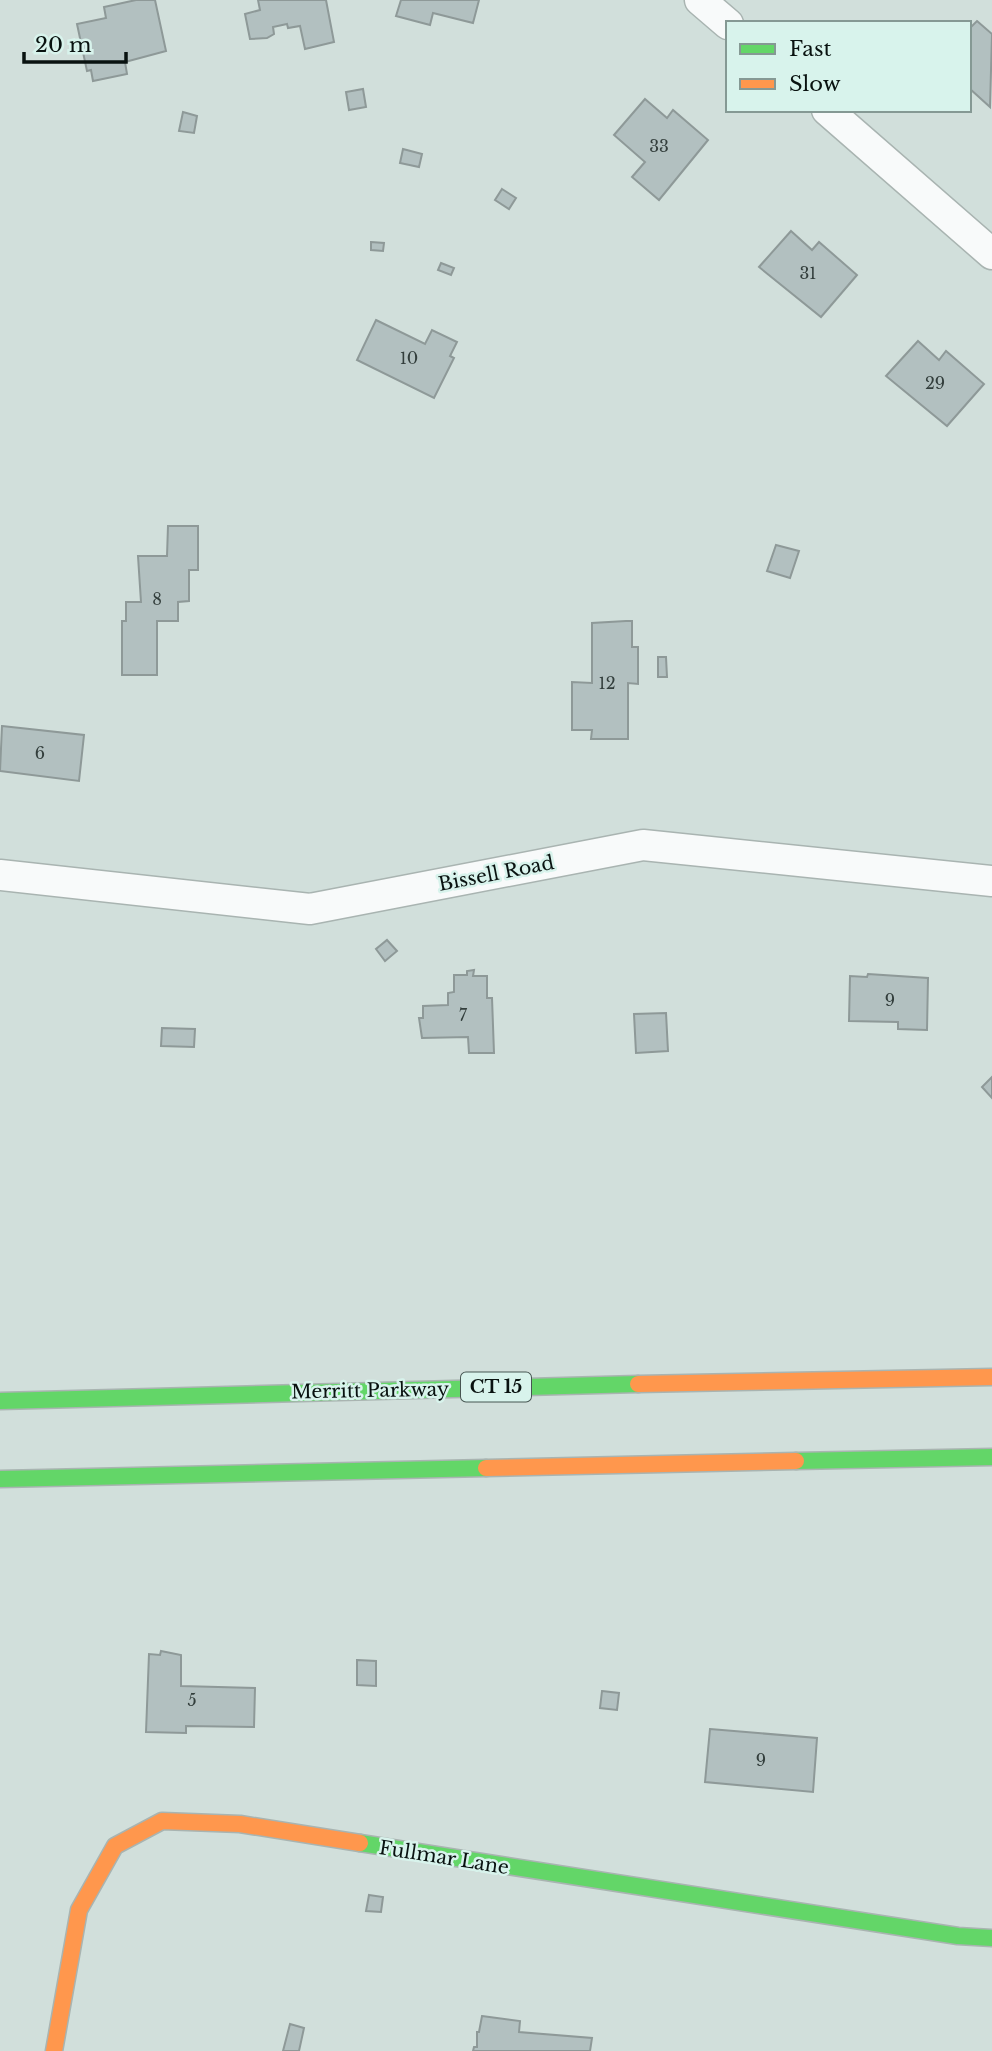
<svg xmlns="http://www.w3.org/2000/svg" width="992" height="2051" font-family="'Libre Baskerville',serif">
<rect width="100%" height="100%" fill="#d1dfdb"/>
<!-- building -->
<g fill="#b2c0c0" stroke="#8e9998" stroke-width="2">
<polygon points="136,0 155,0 166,51 125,62 127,74 93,81 91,70 87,71 77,24 106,18 104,7"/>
<polygon points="258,0 326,0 334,42 305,49 300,26 288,28 287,24 273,27 274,34 267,38 250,39 245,14 260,10"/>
<polygon points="401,0 479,0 473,23 433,13 430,25 396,16"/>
<polygon points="977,21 992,34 990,107 969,88 969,29"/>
<polygon points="363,89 366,107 349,110 346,92"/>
<polygon points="645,99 667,118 673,110 708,140 659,200 632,177 645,162 614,135"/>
<polygon points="183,112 197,116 194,133 179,131"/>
<polygon points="403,149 422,154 419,167 400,163"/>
<polygon points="502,189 516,198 509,209 495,200"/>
<polygon points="791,231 812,250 819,242 857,275 821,317 759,267"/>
<polygon points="371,242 384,243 383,251 371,250"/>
<polygon points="441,263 454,268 451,275 438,270"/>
<polygon points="376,320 425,344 432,330 457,342 450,356 454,358 434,398 357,360"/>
<polygon points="918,341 939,360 946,351 984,384 947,426 886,376"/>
<polygon points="168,526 198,526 198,570 189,570 189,601 178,602 178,621 157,621 157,675 122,675 122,621 126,621 126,602 141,602 138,556 167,556"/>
<polygon points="776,545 799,551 790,578 767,571"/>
<polygon points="626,621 632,621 632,647 638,647 638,684 628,683 628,739 591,739 592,730 572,730 572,682 592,683 592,623"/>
<polygon points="658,657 666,657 667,677 658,677"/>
<polygon points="2,726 84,735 79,781 0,771"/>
<polygon points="387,940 397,951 385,961 376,949"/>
<polygon points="474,970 473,976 487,976 487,998 492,998 494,1053 469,1053 468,1037 422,1038 419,1018 423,1018 423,1006 448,1005 448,993 454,992 454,975 467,975 467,971"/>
<polygon points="868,974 928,978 927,1030 898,1029 898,1022 849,1021 850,976 867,977"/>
<polygon points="666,1013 668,1051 636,1053 634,1014"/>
<polygon points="162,1028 195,1029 194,1047 161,1046"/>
<polygon points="992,1077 992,1098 982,1087"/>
<polygon points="161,1651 181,1655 181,1686 255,1688 254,1727 186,1726 186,1733 146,1732 149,1654 160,1655"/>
<polygon points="357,1660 376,1661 376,1686 357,1685"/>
<polygon points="602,1691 619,1693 617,1710 600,1708"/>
<polygon points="710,1729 817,1738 813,1792 705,1782"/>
<polygon points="369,1895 383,1897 381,1912 366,1911"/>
<polygon points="482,2016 520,2021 519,2032 592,2038 590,2051 473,2051 474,2047 477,2047 477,2032 479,2032"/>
<polygon points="290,2024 304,2028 299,2051 283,2051"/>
</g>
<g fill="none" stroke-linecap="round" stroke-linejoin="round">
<defs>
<g id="street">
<polyline points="700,0 728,24"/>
<polyline points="827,110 992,254"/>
<polyline points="0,875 310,909 643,845 992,881"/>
</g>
<g id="fast">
<polyline points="0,1401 638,1384"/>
<polyline points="796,1461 992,1457"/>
<polyline points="0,1479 486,1468"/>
<polyline points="360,1843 958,1936 992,1938"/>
</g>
<g id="slow">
<polyline points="638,1384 992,1377"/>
<polyline points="486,1468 796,1461"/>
<polyline points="54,2051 79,1910 115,1846 162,1821 240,1824 360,1843"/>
</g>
</defs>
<!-- street casing -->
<use href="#street" stroke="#a9b4b1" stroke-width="33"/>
<!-- fast casing -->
<use href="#fast" stroke="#a9b4b1" stroke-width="19"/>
<!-- slow casing -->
<use href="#slow" stroke="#a9b4b1" stroke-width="19"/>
<!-- street -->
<use href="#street" stroke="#f8fafa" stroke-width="30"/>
<!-- fast -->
<use href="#fast" stroke="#63d668" stroke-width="16"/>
<!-- slow -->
<use href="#slow" stroke="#ff974d" stroke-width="16"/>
</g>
<g text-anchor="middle" stroke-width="5" stroke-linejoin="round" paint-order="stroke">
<!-- number labels -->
<g font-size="16" fill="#333e3c">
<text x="659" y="152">33</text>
<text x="808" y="279">31</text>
<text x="409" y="364">10</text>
<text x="935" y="389">29</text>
<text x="157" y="605">8</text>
<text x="607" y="689">12</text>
<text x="40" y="759">6</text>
<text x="890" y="1006">9</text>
<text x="463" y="1021">7</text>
<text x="192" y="1706">5</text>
<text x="761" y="1766">9</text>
</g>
<!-- shield labels -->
<rect fill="#d8f3ec" stroke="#475652" stroke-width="2" x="461" y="1372.5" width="70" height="29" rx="5"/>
<g font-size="18" font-weight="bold" fill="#091210">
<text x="496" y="1393">CT 15</text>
</g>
<!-- street labels -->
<g font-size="19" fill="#091210" stroke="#d8f3ec">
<text transform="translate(496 873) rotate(-11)" y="7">Bissell Road</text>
<text transform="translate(370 1390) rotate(-1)" y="7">Merritt Parkway</text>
<text transform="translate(444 1857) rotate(9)" y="7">Fullmar Lane</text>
</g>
</g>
<!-- legend -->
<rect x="726" y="21" width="245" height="91" fill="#d8f3ec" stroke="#859994" stroke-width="2"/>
<rect x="740" y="44" width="35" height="10" fill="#63d668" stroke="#859994" stroke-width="2"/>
<text x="789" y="56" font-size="21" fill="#091210">Fast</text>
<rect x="740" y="79" width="35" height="10" fill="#ff974d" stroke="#859994" stroke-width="2"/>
<text x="789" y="91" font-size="21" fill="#091210">Slow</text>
<!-- scale -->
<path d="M24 52v10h102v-10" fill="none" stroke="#091210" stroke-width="3.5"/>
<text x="35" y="52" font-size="21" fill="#091210" stroke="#d8f3ec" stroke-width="5" paint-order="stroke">20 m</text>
</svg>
